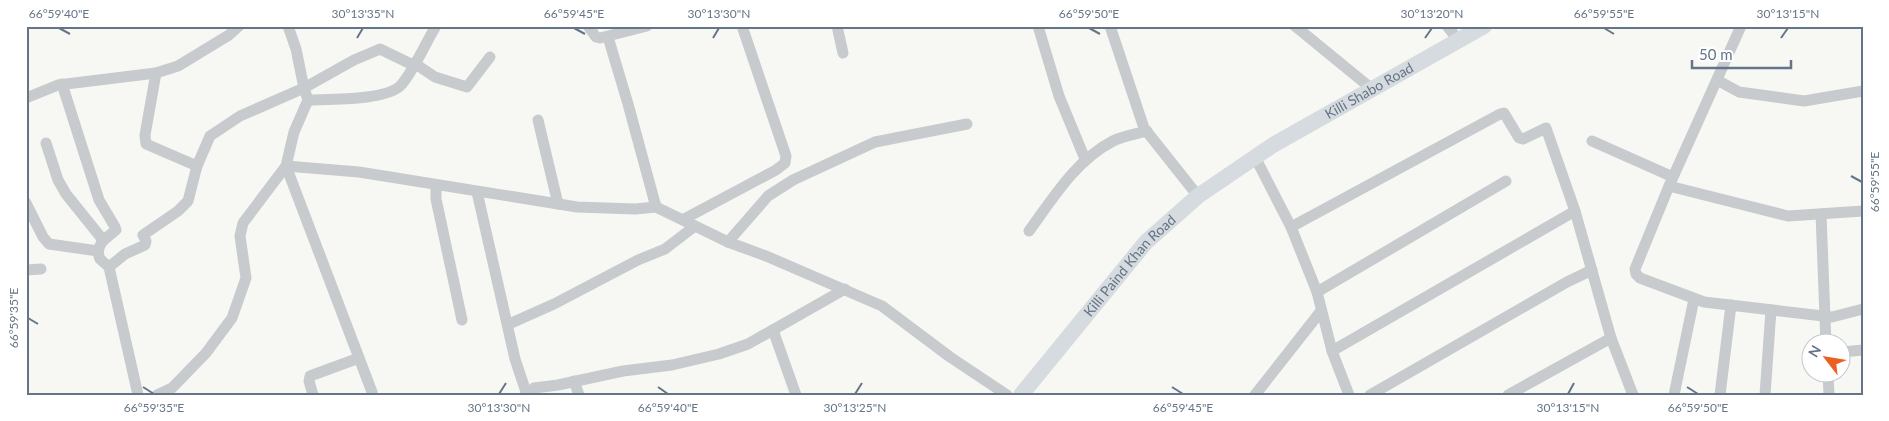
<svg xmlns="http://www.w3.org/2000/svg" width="1889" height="421" font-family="Lato,sans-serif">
<rect width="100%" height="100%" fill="#f7f8f4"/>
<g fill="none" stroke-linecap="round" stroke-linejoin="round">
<!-- street -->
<g stroke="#c7cbce" stroke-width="11">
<polyline points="588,26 596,37 600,38 647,26"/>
<polyline points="837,26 843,53"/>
<polyline points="1038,26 1059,96 1085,159"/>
<polyline points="1110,26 1144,128 1198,196"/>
<polyline points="1295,26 1372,89"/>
<polyline points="1447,26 1459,41"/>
<polyline points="1741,26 1669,186 1635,269 1636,274 1640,278 1704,302 1832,317 1863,309"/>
<polyline points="608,37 628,104 656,207"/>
<polyline points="414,63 435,77 467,87 490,57"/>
<polyline points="156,73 145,135 146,144 197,166"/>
<polyline points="1717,80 1739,92 1804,101 1863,91"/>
<path d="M 62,84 L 99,200 L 115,227 L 116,230 C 106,238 94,245 100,259 L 109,267"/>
<polyline points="26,98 58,85 156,73 178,66 229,35 239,26"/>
<path d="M 308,100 C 328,99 389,101 402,84 C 415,68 425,44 436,26"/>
<polyline points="538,120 558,204"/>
<polyline points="1592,141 1673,177"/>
<polyline points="46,143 58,180 66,194 103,240"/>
<polyline points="1255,157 1291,227 1317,292 1332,351 1349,395"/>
<polyline points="436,185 436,199 462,320"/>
<polyline points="1669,186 1788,216 1863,211"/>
<polyline points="477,192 515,359 526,392"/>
<polyline points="26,203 43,237 49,244 98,251"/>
<polyline points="1575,211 1611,338 1633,395"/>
<polyline points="1821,214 1826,344"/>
<polyline points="684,219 776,170 785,163 786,156 743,29"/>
<polyline points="1291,227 1500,114 1504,113 1519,138 1523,139 1546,128 1575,211 1332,351"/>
<path d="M 1029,231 C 1053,198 1076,160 1113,141 C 1123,136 1136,134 1147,131"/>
<polyline points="728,242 768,196 793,180 875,142 967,124"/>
<polyline points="26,270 41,269"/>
<polyline points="1317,292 1506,181"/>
<polyline points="509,324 554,304 638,260 665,249 695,226"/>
<polyline points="773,330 796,395"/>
<polyline points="1842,352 1863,350"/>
<polyline points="1828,374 1829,395"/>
<polyline points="574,381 579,395"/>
<polyline points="372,392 286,166 359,172 577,207 635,209 656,207 728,242 766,256 882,306 950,357 1007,395"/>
<polyline points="138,395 109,267 125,254 145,245 146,241 143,235 178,211 188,201 197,166 210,136 240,116 304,88 354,60 380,49 413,65"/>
<polyline points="157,395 172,388 206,353 232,318 246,278 240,236 243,223 286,166 294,132 308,100 304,88 296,49 288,26"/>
<polyline points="313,395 309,381 310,376 359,358"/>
<polyline points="525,395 534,388 558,385 623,371 672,365 719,354 748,344 845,289"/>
<polyline points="1255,395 1321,311"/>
<polyline points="1370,395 1567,282 1592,270"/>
<polyline points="1508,395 1611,338"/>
<polyline points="1674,395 1694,299"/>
<polyline points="1720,395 1731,305"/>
<polyline points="1765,395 1771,310"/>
</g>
<!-- secondary -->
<path stroke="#d6dbdf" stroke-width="16" id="s1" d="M 1021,395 L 1146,242 L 1198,196 L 1273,145 L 1484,26"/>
</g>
<!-- ticks -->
<path fill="none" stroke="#657587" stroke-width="2" d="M 59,28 L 70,34M 574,28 L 585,34M 1089,28 L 1100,34M 1604,28 L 1614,34M 357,38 L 363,28M 713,38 L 719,28M 1425,38 L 1432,28M 1781,38 L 1788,28M 1851,176 L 1862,182M 28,318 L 38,324M 143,387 L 154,394M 658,387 L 668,394M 1172,387 L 1183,394M 1687,387 L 1698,394M 499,394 L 506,383M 855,394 L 862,383M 1568,394 L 1574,383"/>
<g text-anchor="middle" stroke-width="5" stroke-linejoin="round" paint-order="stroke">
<!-- street labels -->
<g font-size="14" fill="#657587" stroke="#fff">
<text dy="5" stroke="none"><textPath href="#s1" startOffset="468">Killi Shabo Road</textPath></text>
<text dy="5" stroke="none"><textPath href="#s1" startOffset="169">Killi Paind Khan Road</textPath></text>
</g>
</g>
<!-- border -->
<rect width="1889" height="421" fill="none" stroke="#ffffff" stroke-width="55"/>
<!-- north arrow -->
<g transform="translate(1826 358) rotate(301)"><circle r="24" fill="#ffffff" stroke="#c1c8cf"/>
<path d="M0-4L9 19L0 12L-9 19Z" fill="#eb5f21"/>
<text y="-8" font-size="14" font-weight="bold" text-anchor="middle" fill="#657587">N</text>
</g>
<!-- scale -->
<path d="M1692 60v8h99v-8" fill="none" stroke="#657587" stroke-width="2.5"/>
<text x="1699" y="60" font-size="15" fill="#657587" stroke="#ffffff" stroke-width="4" paint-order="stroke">50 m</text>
<rect x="28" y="28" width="1834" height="366" fill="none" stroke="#657587" stroke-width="2"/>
<g font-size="12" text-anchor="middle" fill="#657587">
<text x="59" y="18">66°59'40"E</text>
<text x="363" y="18">30°13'35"N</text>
<text x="574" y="18">66°59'45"E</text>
<text x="719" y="18">30°13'30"N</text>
<text x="1089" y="18">66°59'50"E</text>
<text x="1432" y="18">30°13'20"N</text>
<text x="1604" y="18">66°59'55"E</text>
<text x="1788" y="18">30°13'15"N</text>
<text transform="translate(1875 182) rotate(-90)" y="4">66°59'55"E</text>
<text transform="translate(14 318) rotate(-90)" y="4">66°59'35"E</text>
<text x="154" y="412">66°59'35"E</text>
<text x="499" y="412">30°13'30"N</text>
<text x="668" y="412">66°59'40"E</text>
<text x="855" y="412">30°13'25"N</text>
<text x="1183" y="412">66°59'45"E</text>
<text x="1568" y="412">30°13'15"N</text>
<text x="1698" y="412">66°59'50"E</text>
</g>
</svg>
